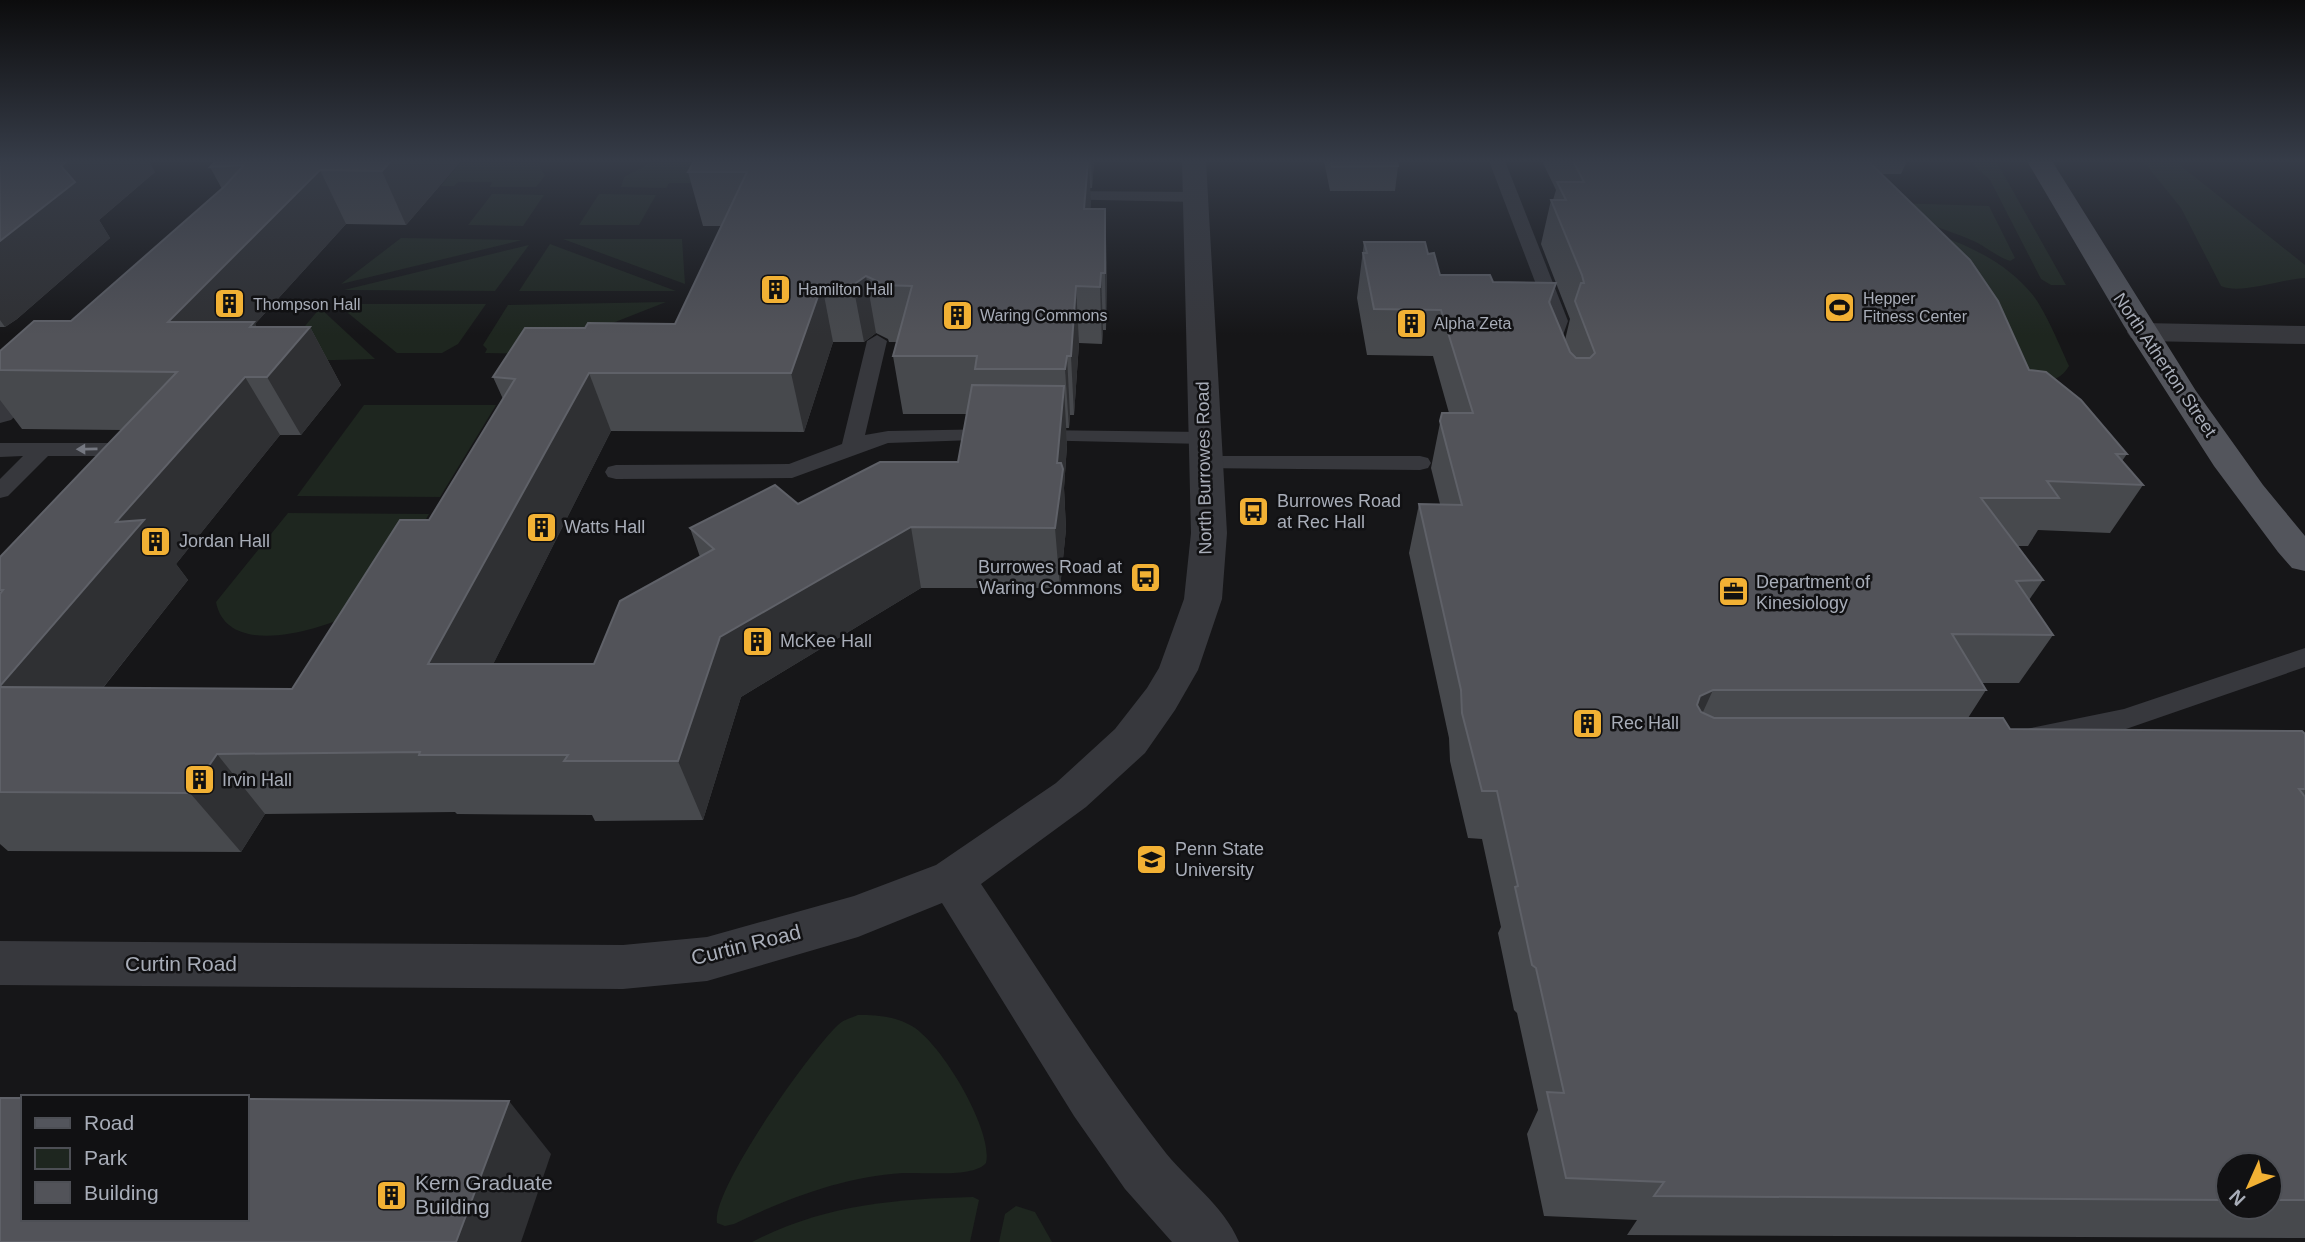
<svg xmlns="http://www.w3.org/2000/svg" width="2305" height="1242" font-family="Arial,sans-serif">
<rect width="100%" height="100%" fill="#161618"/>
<!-- green -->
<g fill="#1e261f">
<polygon points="462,161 537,161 545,176 536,187 490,187 492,182 458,182 454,186 441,186"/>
<polygon points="654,161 732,161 704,183 669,183 666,188 621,187 624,177"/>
<polygon points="1969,161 1996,161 2066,285 2051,285 2041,279 1990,180"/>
<path d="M 2143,161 L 2175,161 L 2305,265 L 2305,278 C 2282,279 2240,295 2221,286 L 2181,208 Z"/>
<polygon points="492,194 544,195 523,226 468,225"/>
<polygon points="599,194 656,195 639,225 579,225"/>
<path d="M 1791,203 C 1869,219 1978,228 2032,294 C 2045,310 2060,346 2069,366 C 2062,378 2054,380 2042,382 Z"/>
<path d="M 1895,203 L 1989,206 L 2015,258 L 2010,261 C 1998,257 1987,248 1976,242 C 1948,229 1918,224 1895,203 Z"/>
<polygon points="401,238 522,240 341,284"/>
<polygon points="563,239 682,239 685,284"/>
<polygon points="550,244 676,291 519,291"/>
<polygon points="529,245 495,291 344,290"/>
<polygon points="666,302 534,354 485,353 487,349 483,345 508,305"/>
<polygon points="337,304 486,304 458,344 442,353 397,353"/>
<polygon points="320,308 375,359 295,361 285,350"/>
<polygon points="364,405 496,405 440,497 297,496"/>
<path d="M 288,513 L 429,514 C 416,536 403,558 390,579 C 386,586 382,597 376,602 C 371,607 359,610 352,614 C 319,630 227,659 216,602 Z"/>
<path d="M 858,1015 C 876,1015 894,1016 910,1025 C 940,1040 994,1131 986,1163 C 974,1178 923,1172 903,1173 C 843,1177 788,1198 734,1224 L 725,1226 L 717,1223 C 711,1190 811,1050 838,1025 C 843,1020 851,1018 858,1015 Z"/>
<path d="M 973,1197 L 979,1200 L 970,1242 L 752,1242 C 823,1205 894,1199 973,1197 Z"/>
<polygon points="1016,1206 1035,1212 1052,1242 999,1242 1005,1214"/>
</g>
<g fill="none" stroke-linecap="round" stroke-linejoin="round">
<!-- service -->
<g fill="#37383d" fill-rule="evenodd">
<path d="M 1489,161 L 1505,161 L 1568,321 L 1561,341 L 1563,354 L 1560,358 L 1546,358 C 1537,343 1548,336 1550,321 Z"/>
<polygon points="1056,191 1196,192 1204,197 1196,202 1050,199 1048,196 1050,193"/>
<polygon points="877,335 887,341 865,435 888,431 997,429 1004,431 1007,435 1004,439 888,443 792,478 616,479 608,477 605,472 608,467 616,465 789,464 842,444 867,341"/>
<polygon points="1034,430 1205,432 1212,433 1216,438 1212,443 1205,444 1027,440 1024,436 1027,432"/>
<polygon points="0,443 124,443 143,447 146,452 143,457 135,459 123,456 48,456 8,496 0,498 0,479 23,456 0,457"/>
<polygon points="1205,456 1420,456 1428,458 1431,463 1428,468 1420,470 1197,468 1194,463 1197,458"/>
<polygon points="2305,648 2305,667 2126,729 2031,748 2022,745 2018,738 2022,731 2031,728 2124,709"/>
</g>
<!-- minor -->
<g fill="#37383d" fill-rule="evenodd">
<path d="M 1182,161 L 1206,161 L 1227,533 L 1222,599 L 1198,670 L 1175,710 L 1145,753 L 1086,807 L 981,884 C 1040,972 1097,1064 1162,1148 C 1186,1180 1223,1204 1239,1242 L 1172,1242 L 1125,1189 L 1074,1116 L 942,903 L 858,937 L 707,981 L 623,989 L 0,985 L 0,941 L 623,945 L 707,937 L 854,896 L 936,865 L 1056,783 L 1115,729 L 1147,688 L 1159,668 L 1184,599 L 1191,533 Z"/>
<polygon points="2142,323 2305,326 2305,344 2142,341 2131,338 2127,332 2131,326"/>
<polygon points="45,362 56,364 61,371 56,378 11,420 0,423 0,396 34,364"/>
</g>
<!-- primary -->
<polygon fill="#53555c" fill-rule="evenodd" points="2027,161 2052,161 2196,391 2263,485 2305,536 2305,571 2292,568 2278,552 2214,466 2124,326"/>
</g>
<!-- wall -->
<g fill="#47494d" fill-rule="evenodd">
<polygon points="0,161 155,172 99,220 110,238 17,319 5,327 0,327"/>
<path d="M 216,161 L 461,161 L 406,225 L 346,224 L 255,324 L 257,327 L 310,327 L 341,385 L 301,435 L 280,435 L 176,564 L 188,580 L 103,688 L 292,689 L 429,520 L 503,399 L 493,377 L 585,328 L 675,324 L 722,226 L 703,226 L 688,172 L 694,161 L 1094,161 L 1092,188 L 1090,188 L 1090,209 L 1107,264 L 1106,330 L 1103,330 L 1102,344 L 1079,343 L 1074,415 L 1070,415 L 1069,428 L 1066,428 L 1067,445 L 1064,488 L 1066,529 L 1060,588 L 921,588 L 741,697 L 703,820 L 595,821 L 592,815 L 457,814 L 455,812 L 265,814 L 241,852 L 8,851 L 0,844 L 0,557 L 122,430 L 22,429 L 0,400 L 0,351 L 71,321 L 222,189 L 210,167 ZM 876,333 L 888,339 L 889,342 L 897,342 L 893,356 L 903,414 L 967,414 L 958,462 L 798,504 L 690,528 L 700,557 L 594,664 L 493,664 L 611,431 L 804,432 L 833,342 L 864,342 Z"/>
<polygon points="1324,161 1397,161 1398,166 1395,191 1330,191"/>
<path d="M 1542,161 L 1907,161 L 1901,174 L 1881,174 L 2029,370 L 2127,454 L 2122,461 L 2143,485 L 2110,533 L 2038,530 L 2028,546 L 2017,546 L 2043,580 L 2029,600 L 2053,635 L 2019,683 L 1982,683 L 1986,690 L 1968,718 L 2010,729 L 2305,734 L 2305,1238 L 1627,1235 L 1637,1220 L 1544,1216 L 1527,1134 L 1538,1110 L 1517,1013 L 1514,1010 L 1498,933 L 1501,927 L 1482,839 L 1468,838 L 1450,761 L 1449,738 L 1409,553 L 1419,504 L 1440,504 L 1431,468 L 1442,413 L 1449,413 L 1433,356 L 1367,355 L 1357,298 L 1364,242 L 1428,254 L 1440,275 L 1493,282 L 1556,283 L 1541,244 L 1551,200 L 1553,200 L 1556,190 ZM 1556,283 L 1570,319 L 1565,340 L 1550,305 ZM 2228,1165 L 2270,1165 L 2270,1207 L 2228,1207 Z"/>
</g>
<!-- shaded-wall -->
<g fill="#2f3033">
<polygon points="67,161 149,161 155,172 99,220 110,238 17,319 5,327 0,320 0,241 61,166"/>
<polygon points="391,161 461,161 406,225 382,171"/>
<polygon points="1088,161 1089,161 1091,204 1086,264 1084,209"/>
<polygon points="1091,161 1094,161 1092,188"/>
<polygon points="320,170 346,224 255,324 278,364 310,327 341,385 301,435 267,377 168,322"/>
<polygon points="1105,209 1107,264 1106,330 1105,273"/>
<polygon points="1101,273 1103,330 1102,344 1100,287"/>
<polygon points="866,276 876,333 864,342 853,285"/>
<polygon points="822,285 833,342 804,432 791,373"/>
<polygon points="1076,286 1079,343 1074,415 1071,356"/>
<polygon points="1067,356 1070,415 1069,428 1065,369"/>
<polygon points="589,373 611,431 463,724 428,664"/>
<polygon points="245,377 280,435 176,564 188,580 56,747 0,688 0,686 116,522"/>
<polygon points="1064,386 1067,445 1064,488 1066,529 1060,588 1055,528 1057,463"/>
<polygon points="911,527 921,588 741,697 703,820 678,761 720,637"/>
<polygon points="1713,690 1691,738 1679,744 1700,696"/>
<polygon points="217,754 265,814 241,852 190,793"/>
<polygon points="509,1101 551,1154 521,1242 456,1242"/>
</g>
<!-- building -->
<g fill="#525359" stroke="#5f6168" stroke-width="2">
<polygon points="0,161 67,161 61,166 75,182 0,241"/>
<polygon points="216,161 391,161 382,171 320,170 168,322 254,322 250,327 310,327 267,377 245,377 116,522 144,520 0,686 0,594 3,590 0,590 0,557 177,372 0,370 0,351 34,321 71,321 225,186 244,165 210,167"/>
<polygon points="694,161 1088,161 1084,209 1105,209 1105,273 1101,273 1100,287 1076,286 1071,356 1067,356 1065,369 975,369 977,356 893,356 912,286 880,285 879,282 866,276 853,285 822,285 791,373 589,373 428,664 594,664 620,601 714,549 690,528 775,485 798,504 880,462 958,462 972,385 1064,386 1057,463 1061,463 1063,469 1055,528 911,527 720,637 678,761 564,761 568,755 419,755 420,752 217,754 190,793 0,792 0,687 292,689 400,520 429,520 515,379 493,377 525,328 585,328 588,323 675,324 747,172 688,172"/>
<polygon points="1331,161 1397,161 1398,166 1332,167"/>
<polygon points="1573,161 1868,161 1970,260 1998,301 2029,370 2046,372 2081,400 2127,454 2116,454 2143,485 2047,481 2059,498 1981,498 2043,580 2016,581 2053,635 1952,634 1986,690 1713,690 1700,696 1697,705 1701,712 1714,718 2003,718 2010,729 2302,731 2305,734 2305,789 2299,789 2305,797 2305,1200 2270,1200 2270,1165 2228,1165 2228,1200 1654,1196 1664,1182 1566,1178 1547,1092 1564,1093 1536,968 1532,965 1515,887 1518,886 1497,791 1482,791 1462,713 1461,690 1419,504 1462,505 1440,421 1442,413 1473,413 1441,310 1374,309 1363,253 1367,253 1364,242 1425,242 1428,254 1434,253 1440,275 1490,275 1493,282 1556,283 1549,302 1570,352 1576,358 1590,358 1595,353 1575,301 1581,283 1584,283 1582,275 1551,200 1566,200 1557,182 1584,182"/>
<polygon points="0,1098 23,1098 23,1219 247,1219 247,1099 509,1101 456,1242 0,1242"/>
</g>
<!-- one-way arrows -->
<defs><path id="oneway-solid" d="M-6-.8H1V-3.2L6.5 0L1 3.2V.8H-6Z" transform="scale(1.75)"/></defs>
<use fill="#757881" href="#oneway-solid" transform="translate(87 449) rotate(179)"/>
<!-- sky -->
<linearGradient id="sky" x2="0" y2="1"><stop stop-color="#0c0c0d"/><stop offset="0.48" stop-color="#363c48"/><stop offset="1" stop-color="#363c48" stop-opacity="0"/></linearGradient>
<rect width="2305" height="335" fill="url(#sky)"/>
<!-- icons -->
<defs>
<symbol id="building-square" viewBox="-11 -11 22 22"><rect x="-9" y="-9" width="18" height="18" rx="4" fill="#f2b134" stroke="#111113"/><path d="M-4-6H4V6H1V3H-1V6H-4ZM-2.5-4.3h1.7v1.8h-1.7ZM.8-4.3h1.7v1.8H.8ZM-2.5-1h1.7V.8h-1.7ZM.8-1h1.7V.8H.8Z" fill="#111"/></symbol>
<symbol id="stadium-square" viewBox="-11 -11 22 22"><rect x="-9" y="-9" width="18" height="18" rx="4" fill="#f2b134" stroke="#111113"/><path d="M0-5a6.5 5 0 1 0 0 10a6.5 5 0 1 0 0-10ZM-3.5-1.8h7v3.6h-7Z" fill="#111"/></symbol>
<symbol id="bus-square" viewBox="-11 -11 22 22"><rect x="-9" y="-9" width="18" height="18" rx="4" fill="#f2b134" stroke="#111113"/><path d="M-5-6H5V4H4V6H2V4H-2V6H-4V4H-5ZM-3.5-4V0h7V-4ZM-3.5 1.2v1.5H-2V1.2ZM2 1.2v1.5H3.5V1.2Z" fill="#111"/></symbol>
<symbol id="office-square" viewBox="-11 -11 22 22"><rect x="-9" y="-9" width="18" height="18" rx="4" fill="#f2b134" stroke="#111113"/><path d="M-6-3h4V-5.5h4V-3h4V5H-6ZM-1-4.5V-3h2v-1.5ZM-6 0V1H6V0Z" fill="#111"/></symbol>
<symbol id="university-square" viewBox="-11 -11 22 22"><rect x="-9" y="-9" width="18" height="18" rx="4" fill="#f2b134" stroke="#111113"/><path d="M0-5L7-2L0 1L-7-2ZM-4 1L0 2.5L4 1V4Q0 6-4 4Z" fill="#111"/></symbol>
</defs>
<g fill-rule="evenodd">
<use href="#building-square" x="758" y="272" width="35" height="35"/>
<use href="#building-square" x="212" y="286" width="35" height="35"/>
<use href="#stadium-square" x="1822" y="290" width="35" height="35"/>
<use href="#building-square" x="940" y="298" width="35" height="35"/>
<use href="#building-square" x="1394" y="306" width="35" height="35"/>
<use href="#bus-square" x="1236" y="494" width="35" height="35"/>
<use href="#building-square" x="524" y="510" width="35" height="35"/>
<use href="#building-square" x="138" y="524" width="35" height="35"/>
<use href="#bus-square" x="1128" y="560" width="35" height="35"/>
<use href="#office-square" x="1716" y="574" width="35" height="35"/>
<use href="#building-square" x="740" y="624" width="35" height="35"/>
<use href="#building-square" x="1570" y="706" width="35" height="35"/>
<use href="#building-square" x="182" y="762" width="35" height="35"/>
<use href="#university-square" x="1134" y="842" width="35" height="35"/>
<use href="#building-square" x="374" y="1178" width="35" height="35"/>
</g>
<g text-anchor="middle" stroke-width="5" stroke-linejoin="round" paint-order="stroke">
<!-- far-poi labels -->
<g font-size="16" fill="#a8adb8" stroke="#111113" text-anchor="start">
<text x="798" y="295">Hamilton Hall</text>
<text x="1863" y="304">Hepper<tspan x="1863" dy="18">Fitness Center</tspan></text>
<text x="253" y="310">Thompson Hall</text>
<text x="980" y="321">Waring Commons</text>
<text x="1434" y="329">Alpha Zeta</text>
</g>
<!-- street labels -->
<g font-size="18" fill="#a8adb8" stroke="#111113">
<text transform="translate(2165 365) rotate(56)" y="6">North Atherton Street</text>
<text transform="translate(1204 468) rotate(-91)" y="6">North Burrowes Road</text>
</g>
<!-- poi labels -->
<g font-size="18" fill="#a8adb8" stroke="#111113" text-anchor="start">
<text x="1277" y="507">Burrowes Road<tspan x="1277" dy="21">at Rec Hall</tspan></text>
<text x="564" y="533">Watts Hall</text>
<text x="179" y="547">Jordan Hall</text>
<text x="1122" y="573" text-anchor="end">Burrowes Road at<tspan x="1122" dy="21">Waring Commons</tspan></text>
<text x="1756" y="588">Department of<tspan x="1756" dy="21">Kinesiology</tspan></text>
<text x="780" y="647">McKee Hall</text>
<text x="1611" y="729">Rec Hall</text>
<text x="222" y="786">Irvin Hall</text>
<text x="1175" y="855">Penn State<tspan x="1175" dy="21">University</tspan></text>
</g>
<!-- near-street labels -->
<g font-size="21" fill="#a8adb8" stroke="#111113">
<text transform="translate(746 945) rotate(-14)" y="7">Curtin Road</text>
<text x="181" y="971">Curtin Road</text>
</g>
<!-- near-poi labels -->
<g font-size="21" fill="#a8adb8" stroke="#111113" text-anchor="start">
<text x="415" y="1190">Kern Graduate<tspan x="415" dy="24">Building</tspan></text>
</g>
</g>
<!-- legend -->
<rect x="21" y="1095" width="228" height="126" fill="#111113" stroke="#4d4f55" stroke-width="2"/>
<rect x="35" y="1118" width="35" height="10" fill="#53555c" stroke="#4d4f55" stroke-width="2"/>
<text x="84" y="1130" font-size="21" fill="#a8adb8">Road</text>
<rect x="35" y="1148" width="35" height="21" fill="#1e261f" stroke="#4d4f55" stroke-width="2"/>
<text x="84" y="1165" font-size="21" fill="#a8adb8">Park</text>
<rect x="35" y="1182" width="35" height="21" fill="#525359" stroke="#4d4f55" stroke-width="2"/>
<text x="84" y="1200" font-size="21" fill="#a8adb8">Building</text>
<!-- north arrow -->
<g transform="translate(2249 1186) rotate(225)"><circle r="33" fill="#111113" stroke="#4d4f55" stroke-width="2"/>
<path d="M0-5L12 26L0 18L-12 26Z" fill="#f2b134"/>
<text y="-10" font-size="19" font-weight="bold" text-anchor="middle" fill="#a8adb8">N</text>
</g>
</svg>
